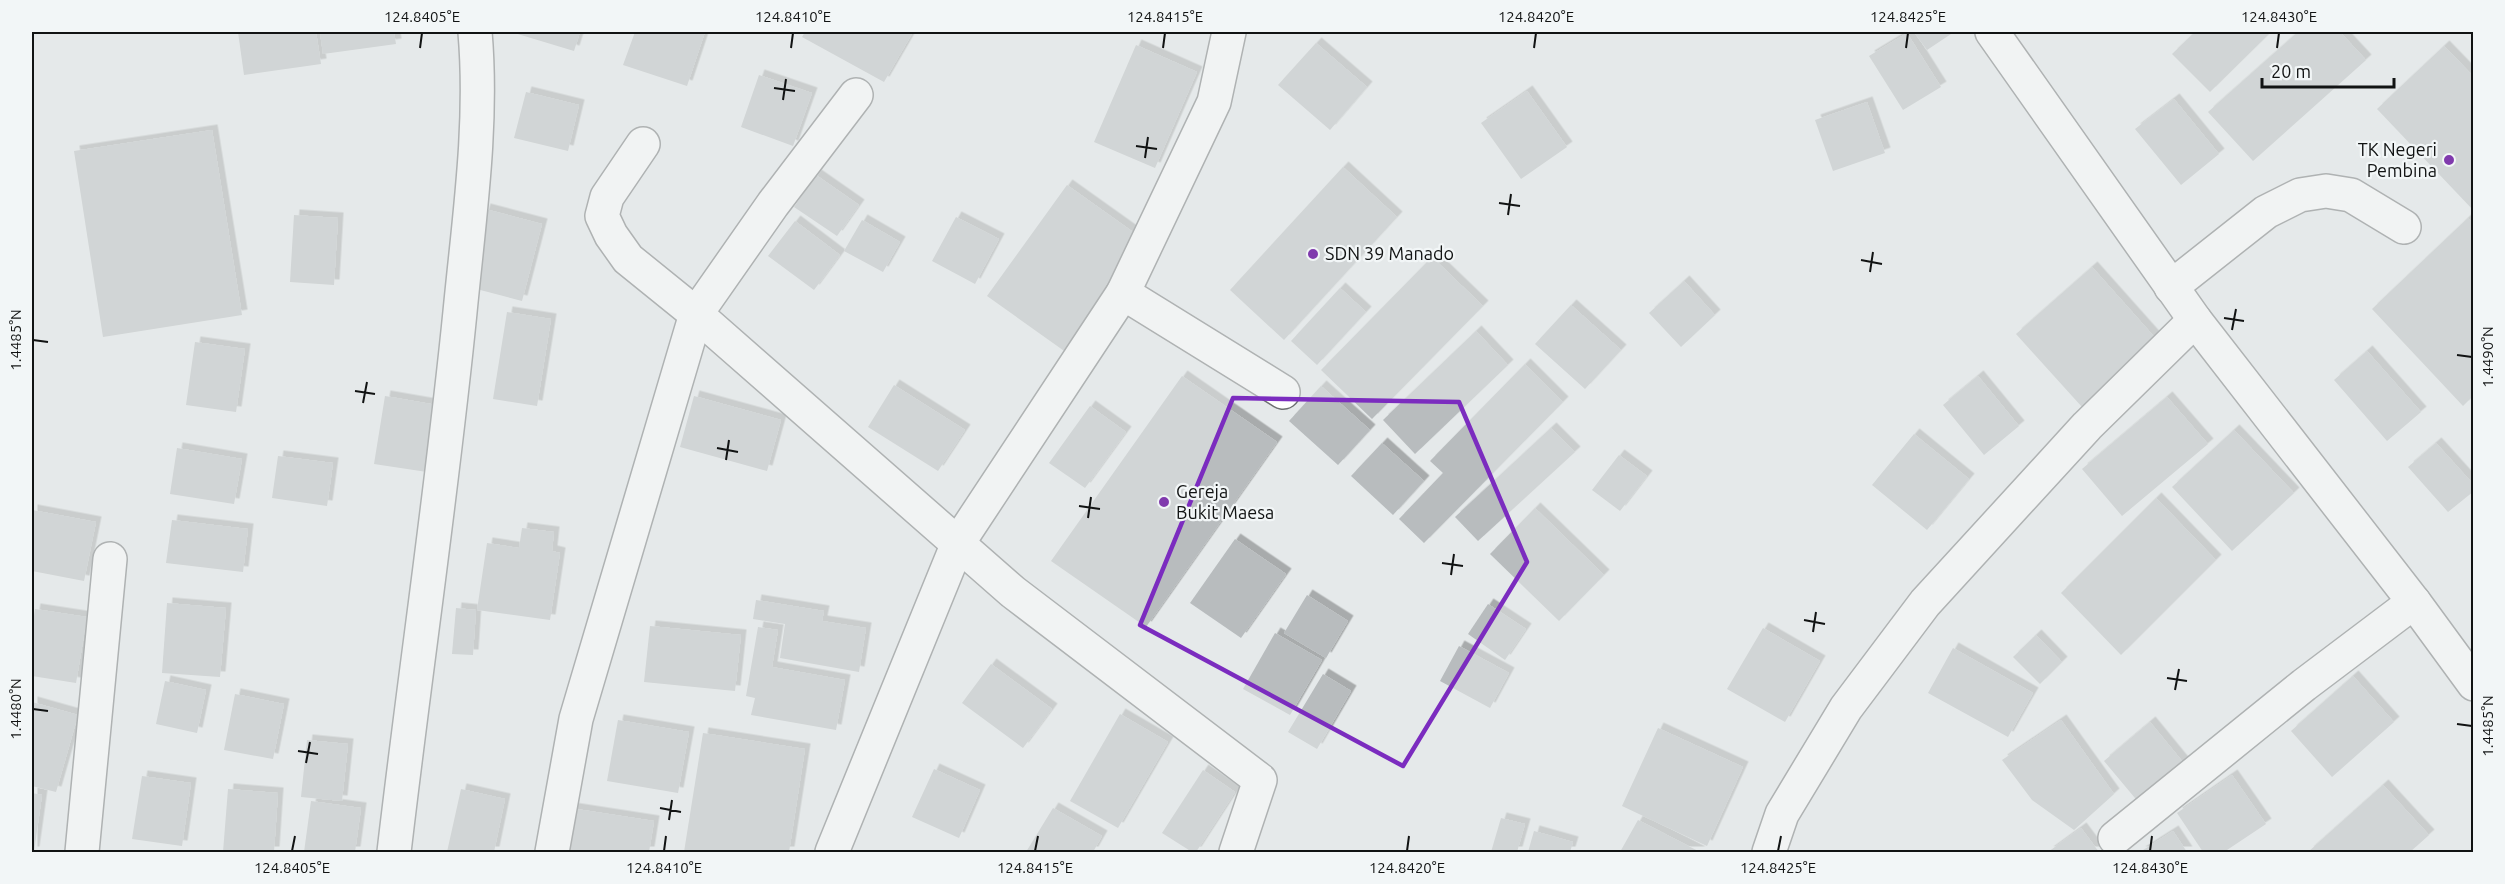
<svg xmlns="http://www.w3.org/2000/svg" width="2505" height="884" font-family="Ubuntu,sans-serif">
<defs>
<filter id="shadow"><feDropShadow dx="5.5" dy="-5.5" stdDeviation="0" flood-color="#0004"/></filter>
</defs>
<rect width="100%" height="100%" fill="#e5e9ea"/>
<!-- building -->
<g fill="#b8bcbe" filter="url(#shadow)">
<polygon points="238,32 316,32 321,64 244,75"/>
<polygon points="320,32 394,32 396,44 323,54"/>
<polygon points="511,32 580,32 574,51"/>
<polygon points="635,32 705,32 687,86 623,65"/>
<polygon points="805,32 913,32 884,82 802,37"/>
<polygon points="1914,32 1954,32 1927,50"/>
<polygon points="2195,32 2271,32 2210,92 2172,54"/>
<polygon points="2298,32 2340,32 2366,60 2253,161 2208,112"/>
<polygon points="1907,33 1941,87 1903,110 1869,56"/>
<polygon points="1316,43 1367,87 1330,130 1278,85"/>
<polygon points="1136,45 1197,72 1155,168 1094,142"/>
<polygon points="2444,46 2474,77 2474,211 2377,109"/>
<polygon points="759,75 812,93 793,146 741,127"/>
<polygon points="1527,91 1567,147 1521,179 1481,123"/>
<polygon points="526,92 579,105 568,151 514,138"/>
<polygon points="2174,99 2219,154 2181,185 2135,129"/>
<polygon points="1867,102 1885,153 1833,171 1815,120"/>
<polygon points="212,130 242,315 103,337 74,151"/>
<polygon points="1343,167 1397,217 1284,340 1230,290"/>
<polygon points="816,175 859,205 837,236 794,207"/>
<polygon points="1067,185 1147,242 1067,353 987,296"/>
<polygon points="485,209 542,224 522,301 465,286"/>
<polygon points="294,215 338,218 334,285 290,282"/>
<polygon points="956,217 999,239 975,284 932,261"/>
<polygon points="2468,218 2474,224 2474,395 2463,406 2372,309"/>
<polygon points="862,220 900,242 883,272 844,251"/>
<polygon points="795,221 840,255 814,290 768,256"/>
<polygon points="1432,257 1483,306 1372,419 1321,370"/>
<polygon points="2092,267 2158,341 2082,407 2016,334"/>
<polygon points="1684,281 1715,315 1681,347 1649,313"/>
<polygon points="1340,288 1366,312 1317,365 1291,341"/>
<polygon points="1571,305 1621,350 1585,389 1535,344"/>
<polygon points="507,312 551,319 537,406 493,399"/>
<polygon points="1476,331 1508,365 1415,454 1383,420"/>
<polygon points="195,342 245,349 236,412 186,405"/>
<polygon points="2367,351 2421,412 2387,441 2334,380"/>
<polygon points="1525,364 1563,402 1424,543 1399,519 1443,473 1430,461"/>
<polygon points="1182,376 1277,442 1146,627 1051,561"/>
<polygon points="1978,376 2019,426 1984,455 1943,405"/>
<polygon points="894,385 965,430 938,471 868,427"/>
<polygon points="1321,386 1370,430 1338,465 1289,421"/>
<polygon points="385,396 437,405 427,472 374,464"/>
<polygon points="694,396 781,420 767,471 680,447"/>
<polygon points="2167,397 2208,444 2122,516 2082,469"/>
<polygon points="1090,406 1126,432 1085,488 1049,463"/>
<polygon points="1551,428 1575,452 1478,541 1455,517"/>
<polygon points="2234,430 2294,493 2232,551 2172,487"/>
<polygon points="1914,434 1969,479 1927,530 1872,485"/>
<polygon points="1382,443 1424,481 1393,515 1351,476"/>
<polygon points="2436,443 2474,485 2474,491 2448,512 2408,467"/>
<polygon points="177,448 242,459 234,504 170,494"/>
<polygon points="1619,455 1647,476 1620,511 1592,490"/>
<polygon points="278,456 333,463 327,506 272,498"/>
<polygon points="2156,498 2216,560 2121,655 2061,593"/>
<polygon points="1535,508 1604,575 1559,621 1490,554"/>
<polygon points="32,510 96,522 84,581 32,571"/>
<polygon points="172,520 248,529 243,572 166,563"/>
<polygon points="522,528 554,532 552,551 560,553 550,620 477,610 487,543 519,548"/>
<polygon points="1235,539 1286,574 1241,638 1190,603"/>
<polygon points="1307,595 1348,621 1326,658 1284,633"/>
<polygon points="756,600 824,611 822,621 866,628 859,672 780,658 785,624 753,619"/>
<polygon points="167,603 226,608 220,677 162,673"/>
<polygon points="1488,604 1526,629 1505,660 1468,634"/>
<polygon points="456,608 476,610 473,655 452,654"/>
<polygon points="35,609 87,617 76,683 32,676 32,629"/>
<polygon points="650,626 741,635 735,691 644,682"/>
<polygon points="758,627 778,630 772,667 845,680 836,730 751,715 755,698 746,696"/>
<polygon points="1763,628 1820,661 1785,722 1727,689"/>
<polygon points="1275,633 1322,660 1290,715 1243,689"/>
<polygon points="2036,635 2062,662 2040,684 2013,657"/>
<polygon points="1459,646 1509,673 1490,708 1440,681"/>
<polygon points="1953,648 2033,693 2008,737 1928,693"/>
<polygon points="991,664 1052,709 1023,748 962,703"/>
<polygon points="1323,674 1351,691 1317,749 1288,732"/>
<polygon points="2353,676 2394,722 2332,777 2291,731"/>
<polygon points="165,681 206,690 197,733 156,724"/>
<polygon points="235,694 284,704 273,759 224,750"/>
<polygon points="32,702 78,715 56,792 32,786"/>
<polygon points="1120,714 1168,742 1118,828 1070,801"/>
<polygon points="618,720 689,732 678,793 607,781"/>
<polygon points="2061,720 2114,794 2074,830 2032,800 2002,760"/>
<polygon points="2150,722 2191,772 2145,810 2104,761"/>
<polygon points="1658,728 1743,767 1707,846 1622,806"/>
<polygon points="703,733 805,749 789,852 684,852"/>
<polygon points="307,740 348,744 342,801 301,797"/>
<polygon points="934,769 980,790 959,838 912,817"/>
<polygon points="1203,770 1235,792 1196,852 1192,852 1162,833"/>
<polygon points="2232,775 2266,824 2224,852 2203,852 2177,813"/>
<polygon points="142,776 191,783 182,846 132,839"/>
<polygon points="2383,785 2429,835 2410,852 2308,852"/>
<polygon points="228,789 278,793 274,852 223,852"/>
<polygon points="461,789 505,799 494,852 447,852"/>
<polygon points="32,793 42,795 34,852 32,852"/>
<polygon points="311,801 361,808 355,852 304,852"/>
<polygon points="570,808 654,821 649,852 563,852"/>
<polygon points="1053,808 1102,836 1093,852 1026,852"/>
<polygon points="1501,818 1525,824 1517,852 1491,852"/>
<polygon points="1638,820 1700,852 1620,852"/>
<polygon points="2081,828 2099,852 2048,852"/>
<polygon points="1534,831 1573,842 1570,852 1528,852"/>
<polygon points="2173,831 2187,852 2140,852"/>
</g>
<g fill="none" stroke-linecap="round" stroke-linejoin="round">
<defs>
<g id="minor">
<polyline points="1992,32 2195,320 2414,602 2474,684"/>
<polyline points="643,144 607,197 602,216 611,235 628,259 696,314 1013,592 1260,780 1236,852"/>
<polyline points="2171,287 2266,212 2300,195 2326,191 2351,195 2404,227"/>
<polyline points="1123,293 1283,392"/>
<polyline points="2115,838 2304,685 2414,602"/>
<polyline points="82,852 110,559"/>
<path d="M 394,852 C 415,672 442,493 460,312 C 469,219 483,125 475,32"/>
<polyline points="552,852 576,719 696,314 773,204 856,95"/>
<polyline points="832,852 958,543 1123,293 1214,102 1229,32"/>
<polyline points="1769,852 1782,814 1846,708 1925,603 2087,426 2195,320"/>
</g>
</defs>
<!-- minor casing -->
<use href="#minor" stroke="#6d7071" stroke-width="36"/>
<!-- minor -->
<use href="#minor" stroke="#fff" stroke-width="33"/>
</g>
<!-- marked area -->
<path d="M0 0H2505V884H0ZM 1233,398 L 1459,402 L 1527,562 L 1403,766 L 1140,625 Z" fill="#e5e9ea" fill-opacity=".55" fill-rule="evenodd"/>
<path fill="none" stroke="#7b2cbf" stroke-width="4.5" stroke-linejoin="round" d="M 1233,398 L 1459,402 L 1527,562 L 1403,766 L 1140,625 Z"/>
<!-- ticks -->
<path fill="none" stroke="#111313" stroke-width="2" d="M 420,48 L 422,33M 791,48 L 793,33M 1163,48 L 1165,33M 1534,48 L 1536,33M 1906,48 L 1908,33M 2277,48 L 2279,33M 774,88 L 795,91M 783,100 L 786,79M 1136,146 L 1157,149M 1145,158 L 1148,137M 1499,203 L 1520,206M 1508,215 L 1511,194M 1861,260 L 1882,264M 1870,272 L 1873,252M 2224,318 L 2244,321M 2232,330 L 2236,309M 33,340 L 48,342M 2457,355 L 2472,357M 355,391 L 375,394M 363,403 L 367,382M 717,448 L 738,452M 726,460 L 729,440M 1079,506 L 1100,509M 1088,518 L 1091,497M 1442,563 L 1463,566M 1451,575 L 1454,554M 1804,620 L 1825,624M 1813,632 L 1816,612M 2167,678 L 2187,681M 2175,690 L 2179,669M 33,709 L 48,711M 2457,724 L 2472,726M 298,751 L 318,754M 306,763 L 310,742M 660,808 L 681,812M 669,820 L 672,800M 292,851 L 295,836M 664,851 L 666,836M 1035,851 L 1038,836M 1407,851 L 1409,836M 1778,851 L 1781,836M 2150,851 L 2152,836"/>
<!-- markers -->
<g fill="#803aad" stroke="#f2f6f7" stroke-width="2">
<circle cx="2449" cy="160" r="6"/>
<circle cx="1313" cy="254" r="6"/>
<circle cx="1164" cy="502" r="6"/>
</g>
<g text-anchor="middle" stroke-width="4.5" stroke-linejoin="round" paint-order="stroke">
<!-- poi labels -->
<g font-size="18" fill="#111313" stroke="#f2f6f7" text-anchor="start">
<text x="2437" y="156" text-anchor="end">TK Negeri<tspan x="2437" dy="21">Pembina</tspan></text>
<text x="1325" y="260">SDN 39 Manado</text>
<text x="1176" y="498">Gereja<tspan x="1176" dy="21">Bukit Maesa</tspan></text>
</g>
</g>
<!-- border -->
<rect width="2505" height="884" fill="none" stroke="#f2f6f7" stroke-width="66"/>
<!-- scale -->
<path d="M2262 78v9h132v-9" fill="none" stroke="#111313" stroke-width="3"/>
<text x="2271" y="78" font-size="18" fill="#111313" stroke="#f2f6f7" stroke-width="4.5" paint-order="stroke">20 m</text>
<rect x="33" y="33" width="2439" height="818" fill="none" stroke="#111313" stroke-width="2"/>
<g font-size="15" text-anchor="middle" fill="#111313">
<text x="422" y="22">124.8405°E</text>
<text x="793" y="22">124.8410°E</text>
<text x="1165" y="22">124.8415°E</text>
<text x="1536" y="22">124.8420°E</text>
<text x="1908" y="22">124.8425°E</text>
<text x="2279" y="22">124.8430°E</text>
<text transform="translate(16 340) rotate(-90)" y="5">1.4485°N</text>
<text transform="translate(2488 357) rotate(-90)" y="5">1.4490°N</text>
<text transform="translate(16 709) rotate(-90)" y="5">1.4480°N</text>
<text transform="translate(2488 726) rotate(-90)" y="5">1.4485°N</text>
<text x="292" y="873">124.8405°E</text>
<text x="664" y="873">124.8410°E</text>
<text x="1035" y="873">124.8415°E</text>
<text x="1407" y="873">124.8420°E</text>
<text x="1778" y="873">124.8425°E</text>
<text x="2150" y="873">124.8430°E</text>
</g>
</svg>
